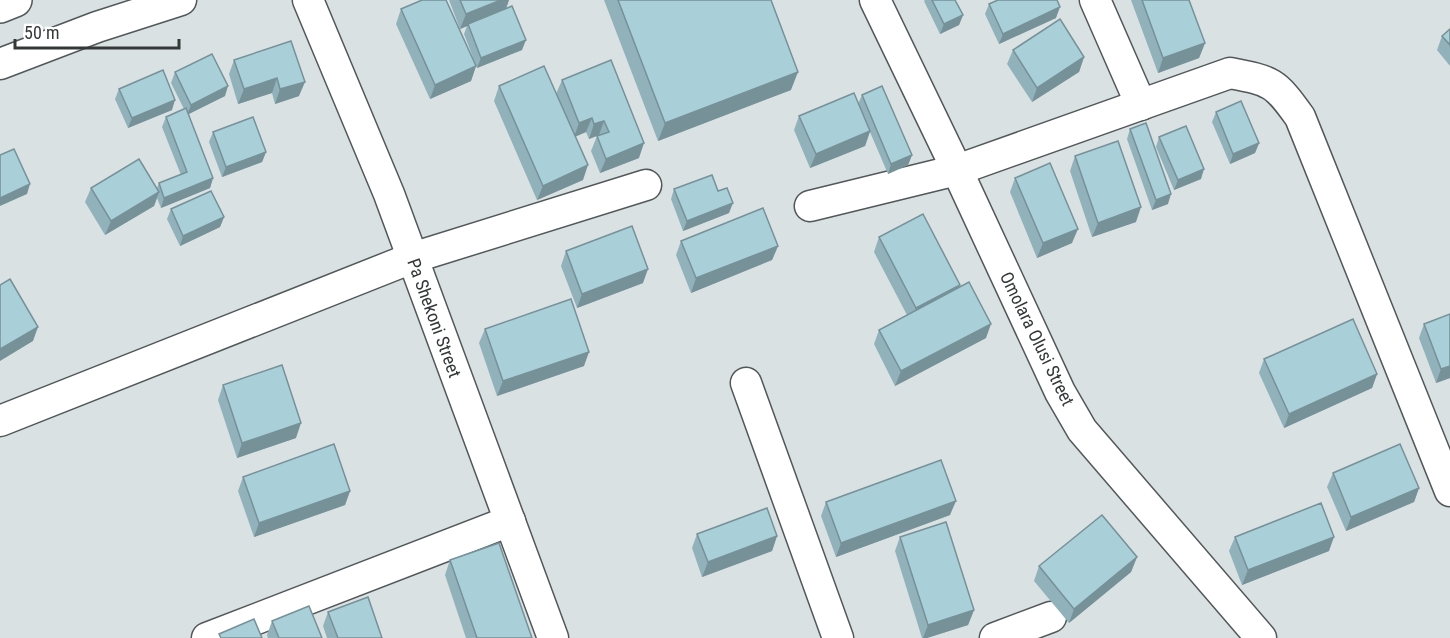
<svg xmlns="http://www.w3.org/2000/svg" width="1450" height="638" font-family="'Roboto Condensed',sans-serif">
<rect width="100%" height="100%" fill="#dae1e3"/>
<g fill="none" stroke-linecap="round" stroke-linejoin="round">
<defs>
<g id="minor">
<polyline points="308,0 389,194 553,638"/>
<polyline points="875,0 957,170 1060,392 1082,430 1261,638"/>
<polyline points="1095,0 1141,105"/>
<polyline points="0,64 97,27 181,0"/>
<path d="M 810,206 L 957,170 L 1230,73 C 1272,81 1275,82 1300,117 L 1450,491"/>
<polyline points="746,383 838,638"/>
<polyline points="0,421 412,258 646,185"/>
<polyline points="207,638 510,521"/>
<polyline points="995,638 1051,617"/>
</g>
<polyline id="highway" points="0,6 15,0"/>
</defs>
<!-- minor casing -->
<use href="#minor" stroke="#52585a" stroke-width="33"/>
<!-- highway casing -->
<use href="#highway" stroke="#52585a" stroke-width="36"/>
<!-- minor -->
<use href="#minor" stroke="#fff" stroke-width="30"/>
<!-- highway -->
<use href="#highway" stroke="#fff" stroke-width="33"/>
</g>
<!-- wall -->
<g fill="#91b2bb">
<polygon points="449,0 509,0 506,9 522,50 477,68 464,34 467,26 460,29"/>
<polygon points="604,0 771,0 791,90 658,141"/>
<polygon points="925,0 955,0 963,15 959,25 940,34 924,1"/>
<polygon points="1131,0 1189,0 1205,43 1199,58 1158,73"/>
<polygon points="989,4 1056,18 999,44 985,14"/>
<polygon points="401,9 476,66 471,81 430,99 396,24"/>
<polygon points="1450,29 1450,66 1437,50 1442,36"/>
<polygon points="291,41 299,96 275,104 272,93 238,104 229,74 234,60"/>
<polygon points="1013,50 1084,57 1079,72 1032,102 1007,64"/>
<polygon points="611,60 639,158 600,173 591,151 597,136 599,135 589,139 586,132 575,137 583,180 537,200 494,101 499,86 556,94 562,80"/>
<polygon points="175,72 225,96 188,114 213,178 210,188 161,208 157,198 154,206 105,235 85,202 91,188 157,188 159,183 181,175 162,127 166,117 184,109 171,83"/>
<polygon points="119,89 172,110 128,128 115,99"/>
<polygon points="862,95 912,155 908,165 888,174 870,132 865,146 810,168 794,130 799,116 858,104"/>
<polygon points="1216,112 1259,143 1255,153 1230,164 1212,122"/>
<polygon points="1130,129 1168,204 1152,210 1127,139"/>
<polygon points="213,132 266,152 262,162 222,177 209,142"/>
<polygon points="1159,137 1201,179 1174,190 1156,147"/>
<polygon points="1075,156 1136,222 1092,237 1070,171"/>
<polygon points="1015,178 1072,243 1037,258 1010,192"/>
<polygon points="674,189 718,191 729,213 683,231 671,199"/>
<polygon points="171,209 224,217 220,227 180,246 167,219"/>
<polygon points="879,237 960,287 986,338 895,386 874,344 879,330 907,315 874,252"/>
<polygon points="681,241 778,246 772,260 691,293 676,255"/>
<polygon points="566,251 643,283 577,308 561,266"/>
<polygon points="1450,314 1450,378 1436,383 1419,338 1424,324"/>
<polygon points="485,329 584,366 497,396 479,343"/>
<polygon points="1264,359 1377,374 1372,388 1284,428 1259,373"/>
<polygon points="223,385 296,438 237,458 218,400"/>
<polygon points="1333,473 1419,488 1414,502 1346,531 1327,487"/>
<polygon points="243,477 350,491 345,505 254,537 238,491"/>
<polygon points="826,502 950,515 836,557 821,516"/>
<polygon points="697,534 777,536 772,551 702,577 692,548"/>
<polygon points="900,537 974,610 968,625 927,638 922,638 895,551"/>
<polygon points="1235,537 1329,551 1242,585 1229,551"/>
<polygon points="1137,557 1131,572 1069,623 1034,581 1039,566"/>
<polygon points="450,560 532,638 466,638 445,575"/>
<polygon points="328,612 382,638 327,638 323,626"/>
<polygon points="272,621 322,638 268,638 267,635"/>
</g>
<!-- shaded-wall -->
<g fill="#769198">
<polygon points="501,0 509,0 505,11 460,29 466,14"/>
<polygon points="1060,7 1056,18 999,44 1003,34"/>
<polygon points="963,15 959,25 940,34 944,24"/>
<polygon points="526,40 522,50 477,68 481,58"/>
<polygon points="1205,43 1199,58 1158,73 1163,58"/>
<polygon points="1084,57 1079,72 1032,102 1037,88"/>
<polygon points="476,66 471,81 430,99 435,85"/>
<polygon points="798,72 791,90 658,141 665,123"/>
<polygon points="277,78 272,93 238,104 244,89"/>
<polygon points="305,82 299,96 275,104 280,89"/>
<polygon points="228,86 225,96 187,115 191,105"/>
<polygon points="175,100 172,110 128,128 132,118"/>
<polygon points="592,118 586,132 574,137 579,123"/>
<polygon points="604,121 599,135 589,139 594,124"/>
<polygon points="870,131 865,146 810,168 816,154"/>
<polygon points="644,143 639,158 600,173 606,159"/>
<polygon points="1259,143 1255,153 1230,164 1233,154"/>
<polygon points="266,152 262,162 222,177 226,167"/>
<polygon points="912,155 908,165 888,174 891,164"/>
<polygon points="588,165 583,180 537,200 543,186"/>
<polygon points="1204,169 1201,179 1174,190 1178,180"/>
<polygon points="213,178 210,188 161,208 164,198"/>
<polygon points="30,184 27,194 0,206 0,198"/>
<polygon points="159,192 154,206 105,235 111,221"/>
<polygon points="1171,194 1168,204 1152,210 1156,200"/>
<polygon points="733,203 729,213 683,231 687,221"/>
<polygon points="1141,207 1136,222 1092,237 1098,223"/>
<polygon points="224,217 220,227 180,246 183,236"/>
<polygon points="1078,229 1072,243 1037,258 1043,243"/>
<polygon points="778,246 772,260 691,293 696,278"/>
<polygon points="648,269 643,283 577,308 582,294"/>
<polygon points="960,285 955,300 911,323 916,308"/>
<polygon points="991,324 986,338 895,386 901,371"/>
<polygon points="38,327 33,341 0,361 0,349"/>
<polygon points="589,352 584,366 497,396 503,381"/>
<polygon points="1450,366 1450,378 1436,383 1441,369"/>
<polygon points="1377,374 1372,388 1284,428 1289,414"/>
<polygon points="301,423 296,438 237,458 242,443"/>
<polygon points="1419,488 1414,502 1346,531 1351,517"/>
<polygon points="350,491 345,505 254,537 259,523"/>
<polygon points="956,501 950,515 836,557 841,543"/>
<polygon points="777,536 772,551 702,577 708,562"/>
<polygon points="1334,537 1329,551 1242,585 1248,570"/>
<polygon points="1137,557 1131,572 1069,623 1074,609"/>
<polygon points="974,610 968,625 927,638 923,638 928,625"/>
</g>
<!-- building -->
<g fill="#a9cfd9" stroke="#769198" stroke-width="1.5">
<polygon points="422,0 446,0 476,66 435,85 401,9"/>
<polygon points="460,0 501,0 466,14"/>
<polygon points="618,0 771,0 798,72 665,123"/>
<polygon points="932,0 955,0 963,15 944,24"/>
<polygon points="998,0 1057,0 1060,7 1003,34 989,4"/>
<polygon points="1142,0 1189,0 1205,43 1163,58"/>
<polygon points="512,6 526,40 481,58 468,24"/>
<polygon points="1060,19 1084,57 1037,88 1013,50"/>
<polygon points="1450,29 1450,45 1442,36"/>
<polygon points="291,41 305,82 280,89 277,78 244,89 234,60"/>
<polygon points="212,54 228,86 191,105 175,72"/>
<polygon points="611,60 644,143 606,159 597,136 609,132 604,121 594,124 592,118 579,123 562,80"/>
<polygon points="544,66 588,165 543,186 499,86"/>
<polygon points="163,70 175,100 132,118 119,89"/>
<polygon points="882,86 912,155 891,164 862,95"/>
<polygon points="854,93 870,131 816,154 799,116"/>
<polygon points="1241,101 1259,143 1233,154 1216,112"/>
<polygon points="186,108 213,178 164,198 159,183 187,172 166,117"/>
<polygon points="253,117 266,152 226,167 213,132"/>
<polygon points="1146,123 1171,194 1156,200 1130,129"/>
<polygon points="1186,126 1204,169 1178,180 1159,137"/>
<polygon points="1118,141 1141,207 1098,223 1075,156"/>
<polygon points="14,149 30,184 0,198 0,155"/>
<polygon points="139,159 159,192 111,221 91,188"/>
<polygon points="1050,163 1078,229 1043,243 1015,178"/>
<polygon points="712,175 718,191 727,188 733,203 687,221 674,189"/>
<polygon points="211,191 224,217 183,236 171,209"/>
<polygon points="763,208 778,246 696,278 681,241"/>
<polygon points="923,214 960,285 916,308 879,237"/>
<polygon points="632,226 648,269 582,294 566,251"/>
<polygon points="10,279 38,327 0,349 0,285"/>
<polygon points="969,282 991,324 901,371 879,330"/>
<polygon points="571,299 589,352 503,381 485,329"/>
<polygon points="1450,314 1450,366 1441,369 1424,324"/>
<polygon points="1353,319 1377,374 1289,414 1264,359"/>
<polygon points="282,365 301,423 242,443 223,385"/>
<polygon points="334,444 350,491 259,523 243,477"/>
<polygon points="1400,444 1419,488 1351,517 1333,473"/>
<polygon points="941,460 956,501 841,543 826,502"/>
<polygon points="1321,503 1334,537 1248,570 1235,537"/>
<polygon points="767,508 777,536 708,562 697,534"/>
<polygon points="1102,515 1137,557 1074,609 1039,566"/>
<polygon points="946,522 974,610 928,625 900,537"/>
<polygon points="499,543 532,638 477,638 450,560"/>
<polygon points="368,597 382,638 338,638 328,612"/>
<polygon points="309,606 322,638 279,638 272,621"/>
<polygon points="254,619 262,638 221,638 219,634"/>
</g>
<g text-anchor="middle" stroke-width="5" stroke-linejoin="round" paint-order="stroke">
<!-- street labels -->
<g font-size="18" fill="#353839" stroke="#fff">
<text transform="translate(434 318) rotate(70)" y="6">Pa Shekoni Street</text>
<text transform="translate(1037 339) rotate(64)" y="6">Omolara Olusi Street</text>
</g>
</g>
<!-- scale -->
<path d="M15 39v9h164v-9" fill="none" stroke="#353839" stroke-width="3"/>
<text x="24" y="39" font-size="18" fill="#353839" stroke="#ffffff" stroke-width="4.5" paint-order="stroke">50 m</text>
</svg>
